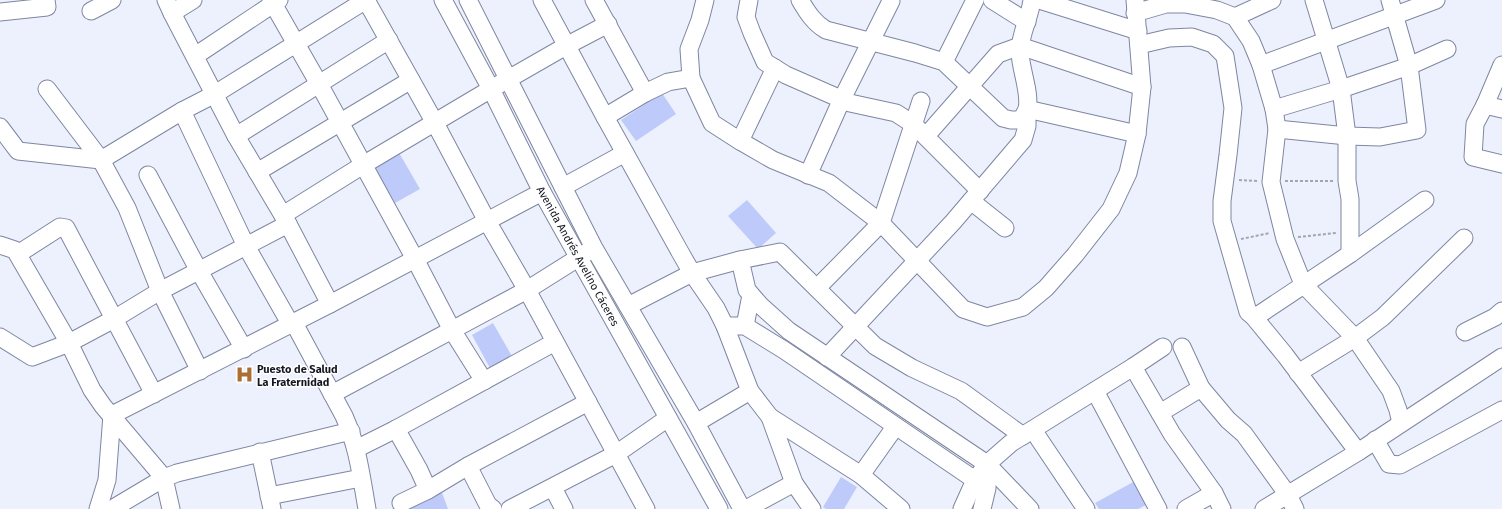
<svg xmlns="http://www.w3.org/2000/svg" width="1502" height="509" font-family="'Fira Sans',sans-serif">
<rect width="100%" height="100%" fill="#edf1fd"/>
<!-- green -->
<g fill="#becbfa">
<polygon points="662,93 676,114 636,141 621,120"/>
<polygon points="398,151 420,189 395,203 373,165"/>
<polygon points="747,200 776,233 758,249 728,216"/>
<polygon points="493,323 513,358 491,370 472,335"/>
<polygon points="841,477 857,487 844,509 826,509 823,507"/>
<polygon points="1135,481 1148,504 1138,509 1099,509 1095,503"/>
<polygon points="441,490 448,509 392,509"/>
</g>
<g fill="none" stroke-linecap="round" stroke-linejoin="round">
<defs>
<g id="minor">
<polyline points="166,0 172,13 236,136 288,224 330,304"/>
<polyline points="271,0 319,84 415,259 452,330 484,381"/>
<polyline points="366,0 435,123 487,221 527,290 646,509"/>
<polyline points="443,0 491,89 542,192 719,509"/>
<polyline points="468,0 594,248 696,423 742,509"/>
<polyline points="542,0 605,117 680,252 692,273 716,308 725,326 750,391 770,417 794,483 812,509"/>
<polyline points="594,0 645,93"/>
<polyline points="749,0 746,17 752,33 765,62 786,75 850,103 896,113 913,124 980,191"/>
<path d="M 800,0 C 807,12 814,23 826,30 L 915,53 L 944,62 L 1003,118 L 1011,120 L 1021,120 C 1023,116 1026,112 1027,109 C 1031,93 1020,69 1020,51 C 1020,34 1030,17 1032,0"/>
<polyline points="992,0 1027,22"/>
<polyline points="1039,0 1138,31"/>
<polyline points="1314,0 1341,89 1347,136 1347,181 1350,199 1350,254"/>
<polyline points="91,11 112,0"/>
<polyline points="0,12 47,7 46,0"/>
<polyline points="172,13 193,0"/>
<polyline points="1135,13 1166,4 1185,4 1217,10 1235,17 1251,41 1261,65 1274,109 1277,129 1271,182 1285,239 1303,284 1355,338 1391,391 1398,410 1401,423"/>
<polyline points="1235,17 1272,0"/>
<polyline points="1139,45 1169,38 1192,37 1213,44 1225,56 1233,108 1228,155 1222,201 1222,221 1248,312 1253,316 1260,314 1350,254 1425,200"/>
<polyline points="195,56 279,0"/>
<polyline points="944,62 975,0"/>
<polyline points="1261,65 1436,0"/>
<polyline points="1502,65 1485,105 1475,124 1473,157 1502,164"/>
<polyline points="691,78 689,49 700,20 705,0"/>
<polyline points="47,89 101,160 127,208 160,291 200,371"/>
<polyline points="1485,105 1502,109"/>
<polyline points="1274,109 1341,89 1409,66 1447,49"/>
<polyline points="182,111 246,246 291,325"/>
<polyline points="605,117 645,93 668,82 691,78 712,123 740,141 773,160 829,183 881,223 963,309 987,317 1023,307 1046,288 1075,255 1111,209 1128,173 1137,134 1142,87 1135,0"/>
<polyline points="0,127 18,151 101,160 182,111 215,94 366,0"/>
<polyline points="1277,129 1347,136 1380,137 1417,130 1409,66 1390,0"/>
<polyline points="236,136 389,40"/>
<polyline points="926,136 998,54 1020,46 1142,87"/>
<polyline points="740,141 775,68"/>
<polyline points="257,172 411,80"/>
<polyline points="148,175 199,271 244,349"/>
<polyline points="808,175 842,99 891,1"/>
<polyline points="563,187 625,153"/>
<polyline points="971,201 1005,228"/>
<polyline points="283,215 363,165 491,89 566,46 608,24"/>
<polyline points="0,245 15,250 69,343 92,390 103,406 164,478 171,509"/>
<polyline points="18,254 60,227 66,228 154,394"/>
<polyline points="740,260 747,290 760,305 789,331 987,464 1030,509"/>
<polyline points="817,288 881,223 921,101"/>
<polyline points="628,306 692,273 740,260 780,252 875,346 912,368 961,391 1023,436"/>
<polyline points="1253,316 1285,355 1358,452"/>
<path d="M 294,323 L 344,416 C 358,447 361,475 367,509"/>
<polyline points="725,326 745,326 784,350 975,480"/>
<polyline points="745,326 751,295"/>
<polyline points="1465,332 1495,317 1502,311"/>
<polyline points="0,337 32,357 69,343 114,319 160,291 288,224"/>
<polyline points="1182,347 1201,388 1228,420 1244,434 1288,495 1295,509"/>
<polyline points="827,357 953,222 1023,140 1027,126 1027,109 1137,134"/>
<polyline points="1133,367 1172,434 1214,493 1222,509"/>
<polyline points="1298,373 1355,338 1383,317 1464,238"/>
<polyline points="1095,391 1158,509"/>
<polyline points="332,394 527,290 589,251"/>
<polyline points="1160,413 1201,388"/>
<polyline points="112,415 330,304 542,192"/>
<polyline points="770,417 861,475 901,509"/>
<polyline points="696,423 750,391"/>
<polyline points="396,429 419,470 428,490"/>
<polyline points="1033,430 1086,509"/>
<polyline points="1375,440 1389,464 1400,465 1502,410"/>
<polyline points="356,449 396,429 555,342"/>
<polyline points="260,452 272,509"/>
<polyline points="468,466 488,505 493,509"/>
<polyline points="861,475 895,427"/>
<polyline points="553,488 564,509"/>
<polyline points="269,496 361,478"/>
<polyline points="401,503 428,490 468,466 588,402"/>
<polyline points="98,509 107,480 112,415"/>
<polyline points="112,509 164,478 177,473 351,431"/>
<polyline points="510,509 616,454 668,418"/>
<polyline points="746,509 794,483"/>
<polyline points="962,509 975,480 987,464 1011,443 1133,367 1163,347"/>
<polyline points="982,509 987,488 987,464"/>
<polyline points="1186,509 1214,493"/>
<polyline points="1264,509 1358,452 1502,357"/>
</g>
</defs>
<!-- minor casing -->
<use href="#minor" stroke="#7e86a1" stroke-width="19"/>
<!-- path -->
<g stroke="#a2a6b1" stroke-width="2" stroke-dasharray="3 2" stroke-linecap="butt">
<polyline points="1239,180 1258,181"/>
<polyline points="1285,181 1334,181"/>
<polyline points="1298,237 1336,233"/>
<polyline points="1241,239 1270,233"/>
</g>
<!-- minor -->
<use href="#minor" stroke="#fff" stroke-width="17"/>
</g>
<!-- icons -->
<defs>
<symbol id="hospital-bare" viewBox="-9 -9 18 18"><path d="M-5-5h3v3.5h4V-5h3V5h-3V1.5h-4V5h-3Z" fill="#ac6f33" stroke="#fff" stroke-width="2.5" paint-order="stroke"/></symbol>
</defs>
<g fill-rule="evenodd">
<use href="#hospital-bare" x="232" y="362" width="25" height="25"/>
</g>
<g text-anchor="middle" stroke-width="3" stroke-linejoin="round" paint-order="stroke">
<!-- street labels -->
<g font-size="11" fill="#141621" stroke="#fff">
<text transform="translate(578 256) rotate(61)" y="4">Avenida Andrés Avelino Cáceres</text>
</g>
<!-- poi labels -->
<g font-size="11" font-weight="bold" fill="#141621" stroke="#fff" text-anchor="start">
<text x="257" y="373">Puesto de Salud<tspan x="257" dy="13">La Fraternidad</tspan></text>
</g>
</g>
</svg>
